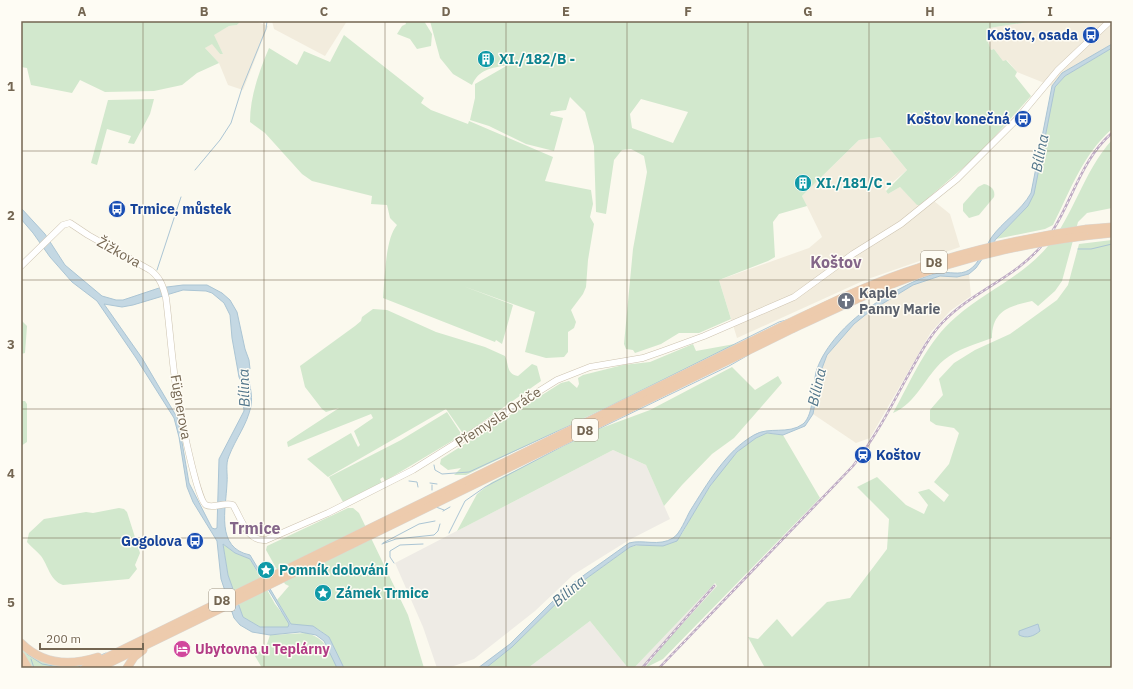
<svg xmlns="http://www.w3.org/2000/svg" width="1133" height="689" font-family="'IBM Plex Sans',sans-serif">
<rect width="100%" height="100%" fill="#fbf9ee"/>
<!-- residential -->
<g fill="#f2ecdd">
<polygon points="241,21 255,21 268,26 243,90 228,85 219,63 205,48 212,43 220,54 223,54 213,35 229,26 237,25"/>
<polygon points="272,21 347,21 325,56 274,29"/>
<polygon points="1035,21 1112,21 1112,44 1062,73 1052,86 1017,72 1007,60 1003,61 994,49 991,50 988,42 989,28"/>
<polygon points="880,137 907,170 885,189 888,194 900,187 918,205 929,197 950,214 960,247 865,280 737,338 719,280 809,248 822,237 802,196 859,140"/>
<polygon points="969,274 971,296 950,311 931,332 870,438 856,443 813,414 821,370 827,355 854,324 869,312 913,285 940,276 957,277"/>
</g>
<!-- industrial -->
<g fill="#eeebe5">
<polygon points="613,450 646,465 670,519 629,540 573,575 535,611 474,659 448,668 437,668 423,627 395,563"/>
<polygon points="714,583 717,586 665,643 645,668 634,668"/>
<polygon points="590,621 628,668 528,668"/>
</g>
<!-- green -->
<g fill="#d2e8cd" fill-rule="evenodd">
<polygon points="21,21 241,21 237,25 229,26 214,35 223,54 220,54 212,44 205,48 219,63 197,73 182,85 154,91 105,92 80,80 72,93 31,85 27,68 21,67"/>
<polygon points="405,21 424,21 432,34 431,46 417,49 410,39 397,34 402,26 406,24"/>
<path d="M 430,21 L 1035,21 L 989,28 L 988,42 L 991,50 L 994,49 L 1003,61 L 1006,60 L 1017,72 L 1015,76 L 1031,96 L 978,155 L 920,205 L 917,205 L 900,187 L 888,194 L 886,191 L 907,170 L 880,137 L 859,140 L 802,196 L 807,206 L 779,214 L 773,222 L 775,257 L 768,261 L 719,280 L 731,319 L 699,333 L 679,333 L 661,344 L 635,353 L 633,350 L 626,349 L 624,344 L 633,249 L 647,172 L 644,156 L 631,149 L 622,150 L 614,160 L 606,214 L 596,212 L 594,146 L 585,112 L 570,97 L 566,110 L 551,112 L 550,115 L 563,118 L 554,151 L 526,144 L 489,126 L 470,120 L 475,98 L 475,84 L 508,65 C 491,68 479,69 472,85 L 453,74 L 440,58 ZM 641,99 L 688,112 L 673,143 L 632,128 L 630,114 Z"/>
<path d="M 344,35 L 424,98 L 421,103 L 431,110 L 468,124 L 469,121 L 553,157 L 545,181 L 591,190 L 593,204 L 590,217 L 594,224 L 588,260 L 586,287 L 583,294 L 571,310 L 576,322 L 574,328 L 568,332 L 568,352 L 564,357 L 546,358 L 525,352 L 535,312 L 463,286 L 513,305 L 502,344 L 496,340 L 495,342 L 383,298 C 385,279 385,239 397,225 L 390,218 L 387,205 L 371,204 L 372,196 L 312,181 L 302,174 L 265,133 L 250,122 C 250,96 259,72 269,48 L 297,65 L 304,51 L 330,62 Z"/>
<path d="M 1112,48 L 1112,129 C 1083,154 1070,191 1053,225 L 1045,229 L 996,239 L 1028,206 L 1055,87 L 1065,76 Z"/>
<polygon points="154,99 150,114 134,144 128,143 131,136 107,129 97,165 91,163 108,100"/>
<path d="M 1112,140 L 1112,208 L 1087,213 L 1078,222 L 1062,281 L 1055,291 L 1038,306 L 1032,301 C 1009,306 992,311 992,338 C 976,344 957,349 944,360 C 925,376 917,403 893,413 C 911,381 927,341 956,317 C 986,291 1022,277 1048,246 C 1074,215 1083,172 1112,140 Z"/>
<path d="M 984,184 C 990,185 996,190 994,197 L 979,215 L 969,218 L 963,211 L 963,204 L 978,187 Z"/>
<polygon points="1112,240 1112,668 765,668 748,637 758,639 777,619 792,637 827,602 850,598 887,549 889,519 857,487 877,477 906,505 924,514 928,505 918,492 929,489 944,502 949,495 934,482 949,464 959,433 954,428 936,425 930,421 930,410 943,395 939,379 954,363 975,350 1010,334 1057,300 1068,285 1079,244"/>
<path d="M 373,309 L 387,310 L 436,332 L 485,347 L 505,356 C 509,364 506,374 518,376 L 532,364 L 537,366 L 541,381 L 464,435 L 446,409 L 328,477 L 307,459 L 351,433 L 358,447 L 360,445 L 354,431 L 373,418 L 371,414 L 288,447 L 287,442 L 339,408 L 326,412 L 322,409 L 305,387 L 300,366 L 355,326 L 361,321 L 362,317 Z"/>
<polygon points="21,320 27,326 25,353 21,354"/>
<polygon points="740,343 466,475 454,475 461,468 448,470 440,464 441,459 561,383 569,381 577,388 579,384 578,378 583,375 623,365 650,362 693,344 696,351"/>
<polygon points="732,367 755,390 778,376 782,383 734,438 712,454 682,485 664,506 646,465 613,450 457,531 477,494 492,482 596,430 650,410"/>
<polygon points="21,401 25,401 27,404 27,442 21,446"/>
<polygon points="447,412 462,435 385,481 383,477 380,479 382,483 343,502 329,477 401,440"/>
<path d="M 766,433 L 783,435 L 820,498 L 663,659 L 645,668 L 665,643 L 717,586 L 715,583 L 634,668 L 628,668 L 590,621 L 528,668 L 485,668 L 512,647 L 569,591 L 630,547 C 645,542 660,550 675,541 C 682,537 687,523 692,516 C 711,484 731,448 766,433 Z"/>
<path d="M 119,508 L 124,509 L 127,512 L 140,553 L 135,565 L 137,569 L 129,579 L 63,585 C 50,581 48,565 41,556 C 37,551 31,547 27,542 L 29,533 L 44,519 L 86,512 L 93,513 Z"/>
<polygon points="348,508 353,508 359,513 408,615 424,668 344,668 329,637 318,629 291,624 277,600 289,586 285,584 266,550 267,546"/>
<polygon points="223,544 235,553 250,559 275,604 290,623 288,627 260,627 243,617 228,575"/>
<path d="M 306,633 C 324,637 331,651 337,668 L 262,668 L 255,656 L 267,644 L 270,635 Z"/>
<path d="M 21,647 C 47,662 53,668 84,664 L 77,668 L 31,668 L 21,651 Z"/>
</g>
<!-- water -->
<g fill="#c4d8e3" stroke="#abc5d4" fill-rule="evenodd">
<path d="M 1112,44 L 1112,48 L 1065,76 L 1055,87 L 1034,194 L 1028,206 L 996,239 L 976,268 L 969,274 L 957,277 L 940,276 L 913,285 L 869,312 L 854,324 L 827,355 L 821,371 L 813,414 L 805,426 L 783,435 L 767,433 L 756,438 L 737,452 L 710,486 L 677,541 L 663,546 L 636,545 L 630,547 L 569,591 L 512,647 L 487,667 L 478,668 L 510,644 L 566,588 L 629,543 C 643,539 659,547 673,538 C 680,534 686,518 690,511 C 707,484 726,451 754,435 C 769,426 788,435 803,424 C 815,414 812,383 817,369 C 825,346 847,323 867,309 C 884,297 919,276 939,273 C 949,271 959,276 969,270 C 979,264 985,248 991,238 C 1003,221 1021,211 1031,193 L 1052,86 L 1062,73 Z"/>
<path d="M 21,208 L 45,234 L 65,265 L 102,296 L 116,300 L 123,300 L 159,288 L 183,285 L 207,285 L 222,293 L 230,300 L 237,312 L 245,349 L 249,360 L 250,369 L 247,372 C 249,382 253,395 251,406 C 247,425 236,438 229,456 C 225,465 228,474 227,483 C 226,509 215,548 250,555 L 291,624 L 313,626 L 329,637 L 344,668 L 337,668 L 324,641 L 316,635 L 300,632 L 270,635 L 252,632 L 240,625 L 234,618 L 221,579 L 217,541 L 193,502 L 187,487 L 179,437 L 174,418 L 136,358 L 97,301 L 72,282 L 50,257 L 33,233 L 21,219 ZM 183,290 L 206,291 L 212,293 L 224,303 L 230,315 L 232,338 L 239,377 L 242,384 L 244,411 L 219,459 L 217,528 L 215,529 L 212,528 L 189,483 L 178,419 L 142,358 L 104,304 L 122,307 L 133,305 ZM 223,544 L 235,553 L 250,559 L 289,624 L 288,627 L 260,627 L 243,617 L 228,575 Z"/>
<path d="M 1038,624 L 1040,631 C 1034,636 1027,639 1019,635 L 1019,631 Z"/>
</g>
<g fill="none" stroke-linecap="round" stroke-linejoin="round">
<!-- stream -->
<g stroke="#abc5d4" stroke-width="1">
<polyline points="195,170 220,140 231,123 242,88 266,29 267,21"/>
<polyline points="1078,249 1091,249 1112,244"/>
<polyline points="157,270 181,197"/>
<polyline points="434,465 435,470 442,474 469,472 586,418 779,322 790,319"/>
<polyline points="409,481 417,482 418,487"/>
<polyline points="430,483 437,484"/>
<polyline points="432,490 432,485"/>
<polyline points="436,507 444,510"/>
<polyline points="443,511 450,507"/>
<polyline points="449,533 465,501 485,487 563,446 729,366 750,354"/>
<polyline points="383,543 419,524 435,521"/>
<polyline points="382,544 396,539 434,535 438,531 440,524"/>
<polyline points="394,563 390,557 390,551 400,545 423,544"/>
<polyline points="27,654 42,664 65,668"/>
<polyline points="101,655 106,653"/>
<polyline points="31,659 34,668"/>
<polyline points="77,668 82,665"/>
</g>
<defs>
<path id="secondary" d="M 21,266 L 63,225 L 70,223 L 88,235 L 150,270 C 160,277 163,286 166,298 C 170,330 172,362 177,394 C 179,408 197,501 206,505 C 213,509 224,502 233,505 C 241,518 247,542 266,540 L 328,513 L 413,470 L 557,380 L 590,367 L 643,358 L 663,351 L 704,336 L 794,297 L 853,254 L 901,224 L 957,179 L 1018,118 L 1058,70 L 1110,21"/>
<g id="highway">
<polyline points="1087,229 1112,227"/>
<polyline points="1084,236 1112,233"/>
<path d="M 21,643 C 43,665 70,666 98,657"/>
<polyline points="21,656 28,668"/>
<polyline points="85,668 789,323"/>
<polyline points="99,668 792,329"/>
<polyline points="127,668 134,657 143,650"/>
</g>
</defs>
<!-- secondary casing -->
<use href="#secondary" stroke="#cdc3b0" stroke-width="7"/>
<!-- highway casing -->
<use href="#highway" stroke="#dbd7d2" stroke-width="9"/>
<!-- secondary -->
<use href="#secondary" stroke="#fff" stroke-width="6"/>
<!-- highway -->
<use href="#highway" stroke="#edcbad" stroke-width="8"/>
<defs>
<g id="rail">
<polyline points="642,668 714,586"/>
<path d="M 659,668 L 853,466 C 874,439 890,409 906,379 C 917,360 927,339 942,323 C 972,291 1016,278 1044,243 C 1071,209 1078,162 1112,133"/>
</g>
</defs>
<!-- rail casing -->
<use href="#rail" stroke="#bfacc5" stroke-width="2.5"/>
<!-- rail -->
<use href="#rail" stroke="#fefcf4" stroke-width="1" stroke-dasharray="3" stroke-linecap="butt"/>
<defs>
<g id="highway-bridge">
<path d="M 789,323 C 831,303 873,282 918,268 C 973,249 1029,237 1087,229"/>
<path d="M 792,329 C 843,305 893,281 947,265 C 992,251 1038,242 1084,236"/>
</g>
</defs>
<!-- highway-bridge casing -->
<use href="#highway-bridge" stroke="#dbd7d2" stroke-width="9" stroke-linecap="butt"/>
<!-- highway-bridge -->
<use href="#highway-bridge" stroke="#edcbad" stroke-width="8"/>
</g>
<!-- grid -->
<path fill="none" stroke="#746652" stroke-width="1" stroke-opacity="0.55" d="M 143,21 L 143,668M 264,21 L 264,668M 385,21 L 385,668M 506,21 L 506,668M 627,21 L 627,668M 748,21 L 748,668M 869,21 L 869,668M 990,21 L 990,668M 21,151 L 1112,151M 21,280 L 1112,280M 21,409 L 1112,409M 21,538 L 1112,538"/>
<!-- icons -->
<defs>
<symbol id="bus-disc" viewBox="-11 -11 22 22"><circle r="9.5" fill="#1a4fb4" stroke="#fefcf4"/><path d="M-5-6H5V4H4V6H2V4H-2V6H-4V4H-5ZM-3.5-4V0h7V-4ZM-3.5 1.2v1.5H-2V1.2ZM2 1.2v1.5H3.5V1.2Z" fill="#fff"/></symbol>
<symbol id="building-disc" viewBox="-11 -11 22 22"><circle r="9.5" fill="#0f9aa8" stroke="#fefcf4"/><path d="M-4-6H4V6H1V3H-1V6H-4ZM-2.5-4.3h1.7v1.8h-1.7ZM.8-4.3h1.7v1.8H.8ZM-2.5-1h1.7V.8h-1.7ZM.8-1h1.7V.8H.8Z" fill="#fff"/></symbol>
<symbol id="church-disc" viewBox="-11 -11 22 22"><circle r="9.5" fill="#6b7280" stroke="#fefcf4"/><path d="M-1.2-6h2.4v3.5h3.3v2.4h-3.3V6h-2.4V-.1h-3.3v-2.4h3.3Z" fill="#fff"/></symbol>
<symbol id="station-disc" viewBox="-11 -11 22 22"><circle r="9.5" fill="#1a4fb4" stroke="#fefcf4"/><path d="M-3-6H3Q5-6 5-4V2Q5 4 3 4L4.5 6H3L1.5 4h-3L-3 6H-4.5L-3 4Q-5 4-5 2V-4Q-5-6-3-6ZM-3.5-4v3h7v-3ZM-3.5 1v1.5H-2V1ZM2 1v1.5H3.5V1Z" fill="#fff"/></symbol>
<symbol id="sight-disc" viewBox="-11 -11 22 22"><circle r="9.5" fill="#0f9aa8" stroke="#fefcf4"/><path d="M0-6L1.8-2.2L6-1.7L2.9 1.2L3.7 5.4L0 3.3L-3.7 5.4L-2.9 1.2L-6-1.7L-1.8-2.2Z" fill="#fff"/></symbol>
<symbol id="hotel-disc" viewBox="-11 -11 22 22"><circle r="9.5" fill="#d1479c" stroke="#fefcf4"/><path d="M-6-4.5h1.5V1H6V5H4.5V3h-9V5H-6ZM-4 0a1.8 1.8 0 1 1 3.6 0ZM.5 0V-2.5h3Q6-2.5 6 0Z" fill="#fff"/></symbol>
</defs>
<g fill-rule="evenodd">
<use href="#bus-disc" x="1081" y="25" width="20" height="20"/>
<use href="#building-disc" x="476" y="49" width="20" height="20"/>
<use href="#bus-disc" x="1013" y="109" width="20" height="20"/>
<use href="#building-disc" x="793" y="173" width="20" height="20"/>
<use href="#bus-disc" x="107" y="199" width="20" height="20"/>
<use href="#church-disc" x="836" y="291" width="20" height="20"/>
<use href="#station-disc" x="853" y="445" width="20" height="20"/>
<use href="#bus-disc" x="185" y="531" width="20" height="20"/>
<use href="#sight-disc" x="256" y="560" width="20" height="20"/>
<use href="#sight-disc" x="313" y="583" width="20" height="20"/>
<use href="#hotel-disc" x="172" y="639" width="20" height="20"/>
</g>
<g text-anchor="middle" stroke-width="3" stroke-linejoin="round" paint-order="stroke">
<!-- shield labels -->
<g fill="#fefcf4" stroke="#9d9383" stroke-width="1">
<rect x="921" y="251" width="26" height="22" rx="3"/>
<rect x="572" y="419" width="26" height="22" rx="3"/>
<rect x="209" y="589" width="26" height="22" rx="3"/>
</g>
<g font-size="13" font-weight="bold" fill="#746652">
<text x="934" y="267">D8</text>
<text x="585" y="435">D8</text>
<text x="222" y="605">D8</text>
</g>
<!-- transit labels -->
<g font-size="14" font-weight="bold" fill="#164399" stroke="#fefcf4" text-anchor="end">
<text x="1078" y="40">Koštov, osada</text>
<text x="1010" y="124">Koštov konečná</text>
<text x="130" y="214" text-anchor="start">Trmice, můstek</text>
<text x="876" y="460" text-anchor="start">Koštov</text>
<text x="182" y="546">Gogolova</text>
</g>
<!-- culture labels -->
<g font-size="14" font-weight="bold" fill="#0d838f" stroke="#fefcf4" text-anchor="start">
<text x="499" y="64">XI./182/B -</text>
<text x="816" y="188">XI./181/C -</text>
<text x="279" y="575">Pomník dolování</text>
<text x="336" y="598">Zámek Trmice</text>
</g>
<!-- street labels -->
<g font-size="14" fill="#746652" stroke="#fefcf4">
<text transform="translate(119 252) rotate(29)" y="5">Žižkova</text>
<text transform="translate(181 407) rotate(80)" y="5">Fügnerova</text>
<text transform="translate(498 417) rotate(-33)" y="5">Přemysla Oráče</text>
</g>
<!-- worship labels -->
<g font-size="14" font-weight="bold" fill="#5b616d" stroke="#fefcf4" text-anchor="start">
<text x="859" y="298">Kaple<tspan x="859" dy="16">Panny Marie</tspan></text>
</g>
<!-- hotel labels -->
<g font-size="14" font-weight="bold" fill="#b23c85" stroke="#fefcf4" text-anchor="start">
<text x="195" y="654">Ubytovna u Teplárny</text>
</g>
<!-- water labels -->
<g font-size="15" font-style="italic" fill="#52768b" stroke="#fefcf4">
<text transform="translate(1040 153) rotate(-79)" y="5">Bílina</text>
<text transform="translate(817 387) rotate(-77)" y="5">Bílina</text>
<text transform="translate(244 388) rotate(-92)" y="5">Bílina</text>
<text transform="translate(569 591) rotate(-40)" y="5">Bílina</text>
</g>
<!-- quarter labels -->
<g font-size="16" font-weight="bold" fill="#846689" stroke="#fefcf4">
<text x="836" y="268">Koštov</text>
<text x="255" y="534">Trmice</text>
</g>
</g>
<!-- border -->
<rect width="1133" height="689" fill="none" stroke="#fefcf4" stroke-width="44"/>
<!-- scale -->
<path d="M40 643v6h103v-6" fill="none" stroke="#746652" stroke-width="2"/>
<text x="46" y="643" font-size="12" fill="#746652" stroke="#fefcf4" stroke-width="3" paint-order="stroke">200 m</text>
<rect x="22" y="22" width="1089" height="645" fill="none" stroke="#746652" stroke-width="1.5"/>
<g font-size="13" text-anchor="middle" font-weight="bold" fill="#746652">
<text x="82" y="16">A</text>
<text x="204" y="16">B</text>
<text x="324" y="16">C</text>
<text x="446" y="16">D</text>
<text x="566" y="16">E</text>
<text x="688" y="16">F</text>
<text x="808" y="16">G</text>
<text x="930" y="16">H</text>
<text x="1050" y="16">I</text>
<text x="11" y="91">1</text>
<text x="11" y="220">2</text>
<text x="11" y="349">3</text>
<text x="11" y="478">4</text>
<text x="11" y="607">5</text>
</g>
</svg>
